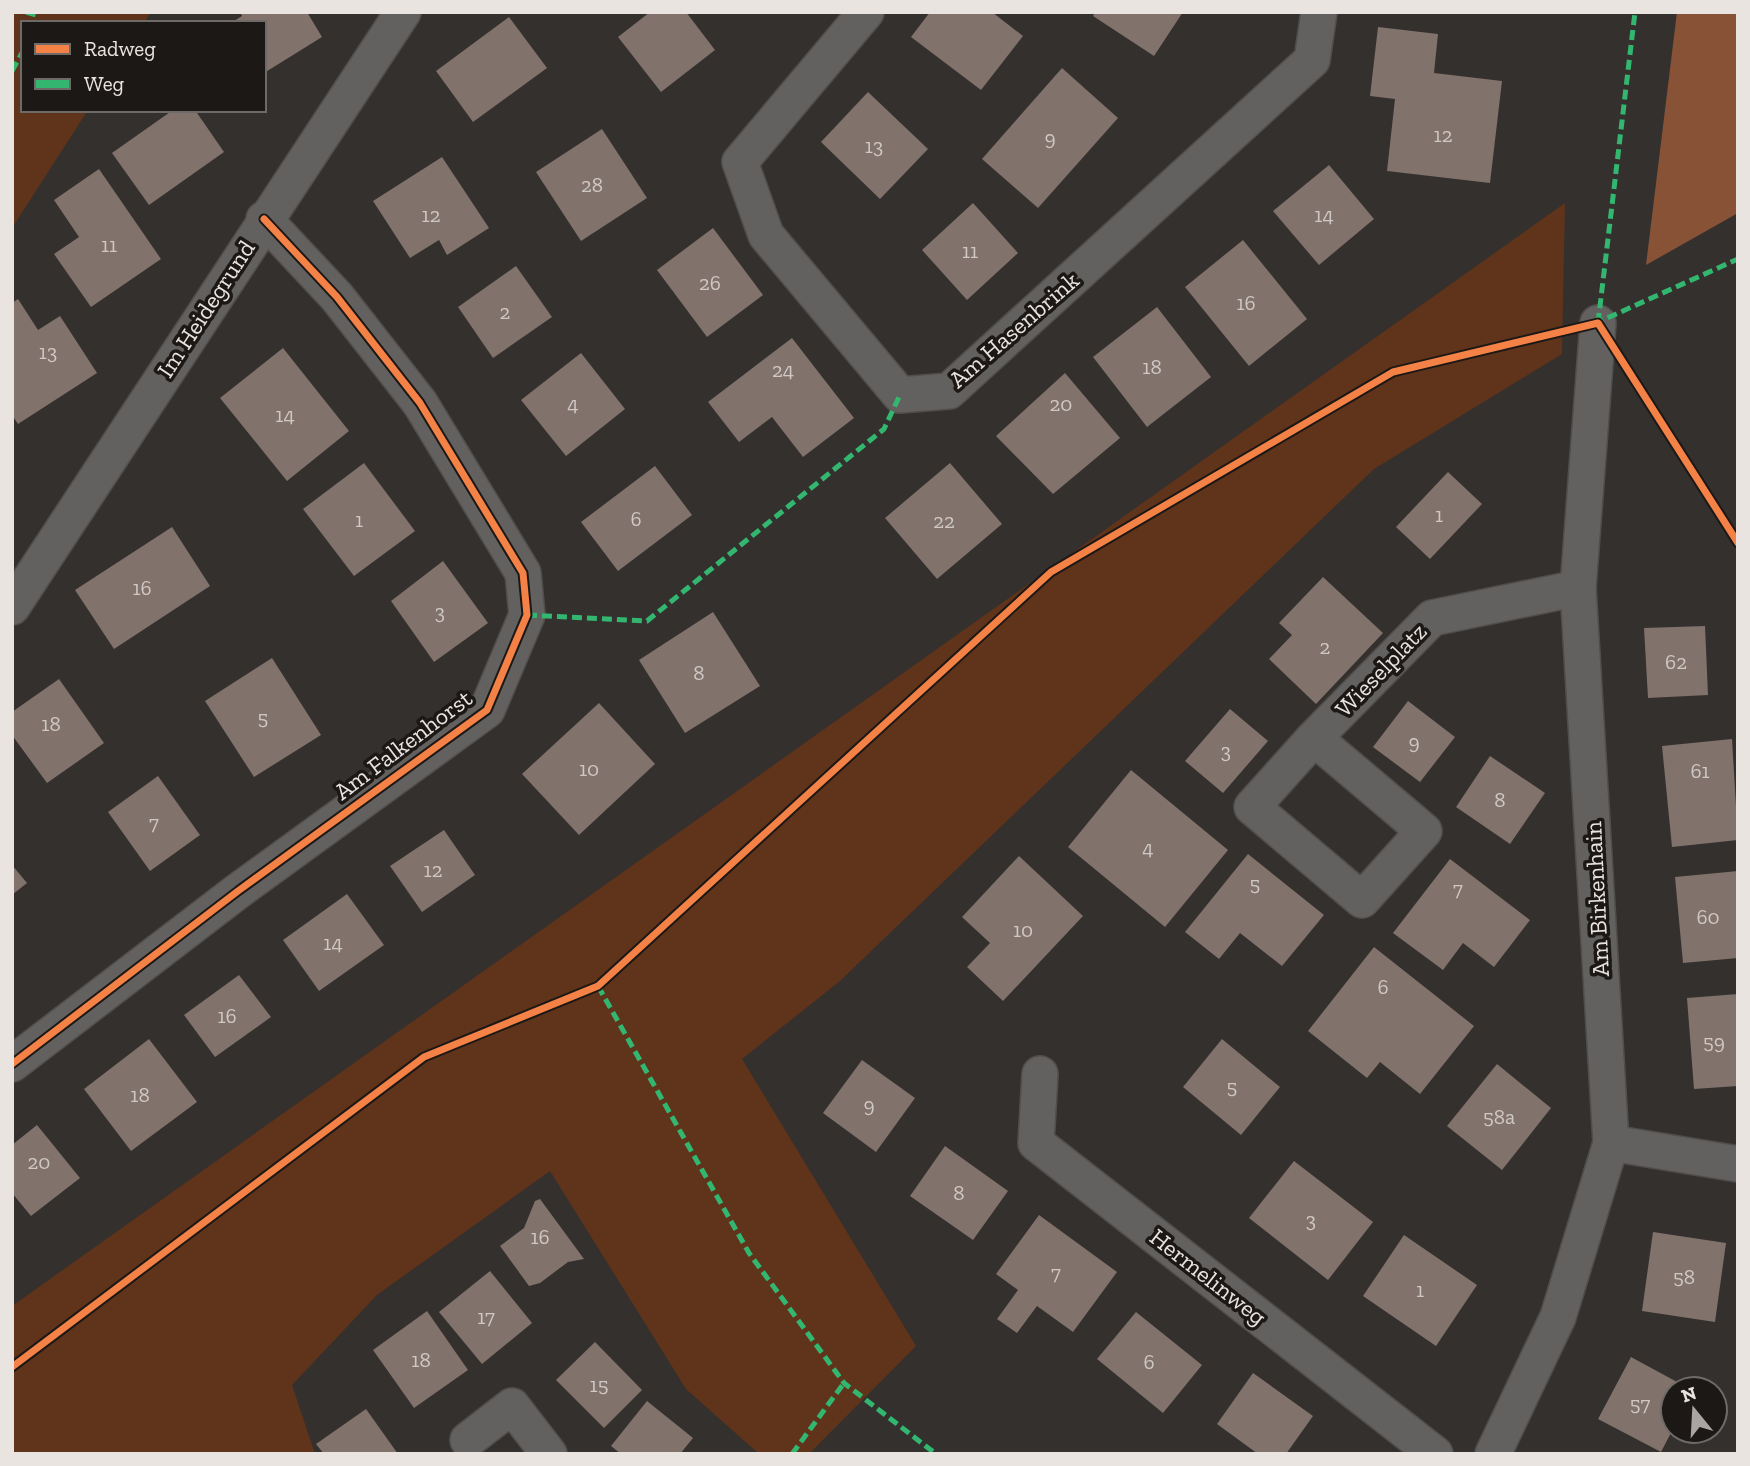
<svg xmlns="http://www.w3.org/2000/svg" width="1750" height="1466" font-family="'Zilla Slab',serif">
<rect width="100%" height="100%" fill="#34302e"/>
<!-- green -->
<g fill="#60331b">
<polygon points="12,12 151,12 144,23 23,23 23,110 88,110 12,228"/>
<polygon points="1565,203 1562,354 1374,469 840,981 742,1059 916,1346 809,1454 759,1454 686,1389 550,1171 377,1295 292,1385 315,1454 12,1454 12,1306"/>
</g>
<!-- forest -->
<polygon fill="#885237" points="1677,12 1738,12 1738,213 1646,265"/>
<!-- building -->
<g fill="#81726b">
<polygon points="240,12 307,12 322,37 264,73 264,23 231,23 242,16"/>
<polygon points="650,12 686,12 715,50 661,92 618,37"/>
<polygon points="930,12 992,12 1023,36 981,90 911,37"/>
<polygon points="1095,12 1183,12 1154,56 1093,16"/>
<polygon points="509,17 547,68 473,122 436,71"/>
<polygon points="1378,27 1438,34 1434,73 1502,81 1490,183 1387,171 1395,99 1370,96"/>
<polygon points="1062,68 1118,118 1038,208 982,159"/>
<polygon points="868,92 928,149 880,199 821,142"/>
<polygon points="173,110 195,110 224,152 149,205 112,153"/>
<polygon points="602,129 647,198 581,241 536,172"/>
<polygon points="442,157 489,228 447,255 439,240 410,258 373,201"/>
<polygon points="1329,165 1374,219 1319,265 1273,211"/>
<polygon points="99,169 161,259 91,307 54,254 79,237 54,200"/>
<polygon points="973,203 1018,253 967,300 922,250"/>
<polygon points="713,228 763,295 707,337 657,270"/>
<polygon points="1243,240 1307,319 1249,366 1185,287"/>
<polygon points="516,266 552,317 493,358 458,307"/>
<polygon points="18,299 38,330 60,316 97,373 18,424 12,415 12,303"/>
<polygon points="1157,307 1211,377 1147,427 1093,357"/>
<polygon points="792,338 854,418 803,457 772,417 739,442 708,402"/>
<polygon points="283,348 349,431 287,481 220,398"/>
<polygon points="581,353 625,409 566,456 521,400"/>
<polygon points="1065,373 1120,438 1053,494 996,436"/>
<polygon points="364,463 415,531 354,576 303,509"/>
<polygon points="950,463 1002,524 937,579 885,518"/>
<polygon points="655,466 692,515 618,571 581,522"/>
<polygon points="1448,472 1482,504 1430,559 1396,527"/>
<polygon points="172,527 210,586 114,649 75,590"/>
<polygon points="443,561 488,623 434,662 391,601"/>
<polygon points="1323,577 1383,633 1316,704 1269,659 1292,635 1279,623"/>
<polygon points="713,612 760,686 685,733 639,660"/>
<polygon points="1705,626 1708,695 1648,698 1644,628"/>
<polygon points="272,658 321,735 254,777 205,701"/>
<polygon points="59,679 104,743 47,783 12,735 12,712"/>
<polygon points="1408,701 1455,737 1420,782 1373,747"/>
<polygon points="599,703 655,764 579,835 522,774"/>
<polygon points="1230,709 1268,741 1223,793 1185,761"/>
<polygon points="1732,739 1738,840 1672,847 1662,746"/>
<polygon points="1490,756 1545,793 1510,844 1456,807"/>
<polygon points="1131,770 1228,850 1165,927 1068,847"/>
<polygon points="158,776 200,835 150,871 108,812"/>
<polygon points="444,830 475,875 422,912 390,866"/>
<polygon points="1248,854 1324,915 1282,966 1240,933 1219,959 1185,932"/>
<polygon points="1019,856 1083,916 1003,1001 967,967 990,943 962,917"/>
<polygon points="1450,859 1530,920 1494,967 1463,943 1443,970 1393,933"/>
<polygon points="12,865 27,883 12,895"/>
<polygon points="1738,871 1738,958 1683,963 1675,877"/>
<polygon points="347,894 384,945 319,991 283,940"/>
<polygon points="1374,947 1474,1026 1420,1094 1380,1062 1367,1078 1308,1031"/>
<polygon points="239,975 271,1017 215,1057 184,1015"/>
<polygon points="1738,994 1738,1086 1694,1089 1687,998"/>
<polygon points="149,1039 197,1102 131,1151 84,1089"/>
<polygon points="1222,1039 1280,1087 1241,1135 1183,1087"/>
<polygon points="862,1060 915,1098 876,1152 823,1113"/>
<polygon points="1497,1064 1551,1108 1502,1170 1447,1126"/>
<polygon points="37,1125 80,1178 31,1216 12,1193 12,1145"/>
<polygon points="945,1146 1008,1191 973,1240 910,1196"/>
<polygon points="1294,1161 1373,1222 1328,1280 1249,1218"/>
<polygon points="540,1199 584,1259 568,1262 540,1283 529,1286 500,1246 524,1228 535,1201"/>
<polygon points="1039,1215 1117,1272 1073,1332 1037,1306 1017,1333 997,1319 1018,1290 996,1274"/>
<polygon points="1653,1232 1726,1243 1715,1322 1642,1311"/>
<polygon points="1404,1235 1477,1285 1436,1346 1363,1296"/>
<polygon points="490,1271 532,1323 482,1364 439,1312"/>
<polygon points="427,1311 468,1370 414,1408 373,1350"/>
<polygon points="1136,1312 1202,1365 1163,1413 1097,1359"/>
<polygon points="595,1342 642,1390 604,1428 556,1380"/>
<polygon points="1631,1357 1690,1389 1673,1389 1673,1429 1661,1452 1598,1419"/>
<polygon points="1253,1373 1313,1416 1286,1454 1258,1454 1217,1424"/>
<polygon points="647,1401 693,1438 680,1454 621,1454 611,1446"/>
<polygon points="366,1409 398,1454 324,1454 316,1444"/>
</g>
<g fill="none" stroke-linecap="round" stroke-linejoin="round">
<defs>
<g id="minor">
<polyline points="866,12 740,162 766,235 900,395 949,391 1312,60 1319,12"/>
<polyline points="12,607 403,12"/>
<polyline points="1314,738 1424,831 1362,900 1252,807 1314,738 1432,618 1578,588"/>
<polyline points="12,1064 238,891 487,710 527,615 523,573 420,403 337,297 264,219"/>
<polyline points="1040,1074 1036,1143 1435,1454"/>
<polyline points="1611,1143 1738,1164"/>
<polyline points="468,1440 512,1406 549,1454"/>
<polyline points="1493,1454 1558,1317 1611,1143 1578,588 1598,323"/>
</g>
</defs>
<!-- minor casing -->
<use href="#minor" stroke="#504d4b" stroke-width="38"/>
<!-- minor -->
<use href="#minor" stroke="#63615f" stroke-width="35"/>
<!-- quiet -->
<g stroke="#33b770" stroke-width="5" stroke-dasharray="10 5" stroke-linecap="butt">
<polyline points="26,12 40,16"/>
<polyline points="12,71 23,51"/>
<polyline points="1598,323 1635,12"/>
<polyline points="1594,324 1738,259"/>
<polyline points="527,615 647,621 884,429 900,395"/>
<polyline points="598,986 749,1253 844,1383 936,1454"/>
<polyline points="792,1454 844,1383"/>
</g>
<defs>
<g id="cycleway">
<polyline points="12,1064 238,891 487,710 527,615 523,573 420,403 337,297 264,219"/>
<polyline points="12,1367 424,1057 598,986 1051,572 1393,372 1598,323 1738,543"/>
</g>
</defs>
<!-- cycleway casing -->
<use href="#cycleway" stroke="#1c1816" stroke-width="11"/>
<!-- cycleway -->
<use href="#cycleway" stroke="#f48246" stroke-width="7"/>
</g>
<g text-anchor="middle" stroke-width="7" stroke-linejoin="round" paint-order="stroke">
<!-- number labels -->
<g font-size="21" fill="#d0c8c4">
<text x="1443" y="142">12</text>
<text x="1050" y="145">9</text>
<text x="874" y="153">13</text>
<text x="592" y="192">28</text>
<text x="431" y="222">12</text>
<text x="1324" y="222">14</text>
<text x="109" y="252">11</text>
<text x="970" y="258">11</text>
<text x="710" y="290">26</text>
<text x="1246" y="310">16</text>
<text x="505" y="319">2</text>
<text x="48" y="359">13</text>
<text x="1152" y="374">18</text>
<text x="783" y="377">24</text>
<text x="573" y="411">4</text>
<text x="1061" y="411">20</text>
<text x="285" y="422">14</text>
<text x="1439" y="522">1</text>
<text x="636" y="526">6</text>
<text x="359" y="527">1</text>
<text x="944" y="528">22</text>
<text x="142" y="595">16</text>
<text x="440" y="619">3</text>
<text x="1325" y="654">2</text>
<text x="1676" y="669">62</text>
<text x="699" y="680">8</text>
<text x="263" y="725">5</text>
<text x="51" y="731">18</text>
<text x="1414" y="749">9</text>
<text x="1226" y="758">3</text>
<text x="589" y="776">10</text>
<text x="1700" y="778">61</text>
<text x="1500" y="807">8</text>
<text x="154" y="830">7</text>
<text x="1148" y="855">4</text>
<text x="433" y="877">12</text>
<text x="1255" y="891">5</text>
<text x="1458" y="896">7</text>
<text x="1708" y="924">60</text>
<text x="1023" y="937">10</text>
<text x="333" y="950">14</text>
<text x="1383" y="994">6</text>
<text x="227" y="1023">16</text>
<text x="1714" y="1049">59</text>
<text x="1232" y="1094">5</text>
<text x="140" y="1102">18</text>
<text x="869" y="1112">9</text>
<text x="1499" y="1124">58a</text>
<text x="39" y="1169">20</text>
<text x="959" y="1200">8</text>
<text x="1311" y="1227">3</text>
<text x="540" y="1244">16</text>
<text x="1056" y="1280">7</text>
<text x="1684" y="1284">58</text>
<text x="1420" y="1297">1</text>
<text x="486" y="1324">17</text>
<text x="421" y="1367">18</text>
<text x="1149" y="1369">6</text>
<text x="599" y="1392">15</text>
<text x="1640" y="1411">57</text>
</g>
<!-- street labels -->
<g font-size="24" fill="#eae4e1" stroke="#1c1816">
<text transform="translate(206 309) rotate(-57)" y="8">Im Heidegrund</text>
<text transform="translate(1014 330) rotate(-41)" y="8">Am Hasenbrink</text>
<text transform="translate(1381 670) rotate(-46)" y="8">Wieselplatz</text>
<text transform="translate(403 745) rotate(-37)" y="8">Am Falkenhorst</text>
<text transform="translate(1597 899) rotate(-93)" y="8">Am Birkenhain</text>
<text transform="translate(1208 1277) rotate(38)" y="8">Hermelinweg</text>
</g>
</g>
<!-- border -->
<rect width="1750" height="1466" fill="none" stroke="#eae4e1" stroke-width="28"/>
<!-- legend -->
<rect x="21" y="21" width="245" height="91" fill="#1c1816" stroke="#6e6a67" stroke-width="2"/>
<rect x="35" y="44" width="35" height="10" fill="#f48246" stroke="#6e6a67" stroke-width="2"/>
<text x="84" y="56" font-size="21" fill="#eae4e1">Radweg</text>
<rect x="35" y="79" width="35" height="10" fill="#33b770" stroke="#6e6a67" stroke-width="2"/>
<text x="84" y="91" font-size="21" fill="#eae4e1">Weg</text>
<!-- north arrow -->
<g transform="translate(1694 1410) rotate(342)"><circle r="33" fill="#1c1816" stroke="#6e6a67" stroke-width="2"/>
<path d="M0-5L12 26L0 18L-12 26Z" fill="#aaa5a2"/>
<text y="-10" font-size="19" font-weight="bold" text-anchor="middle" fill="#eae4e1">N</text>
</g>
</svg>
